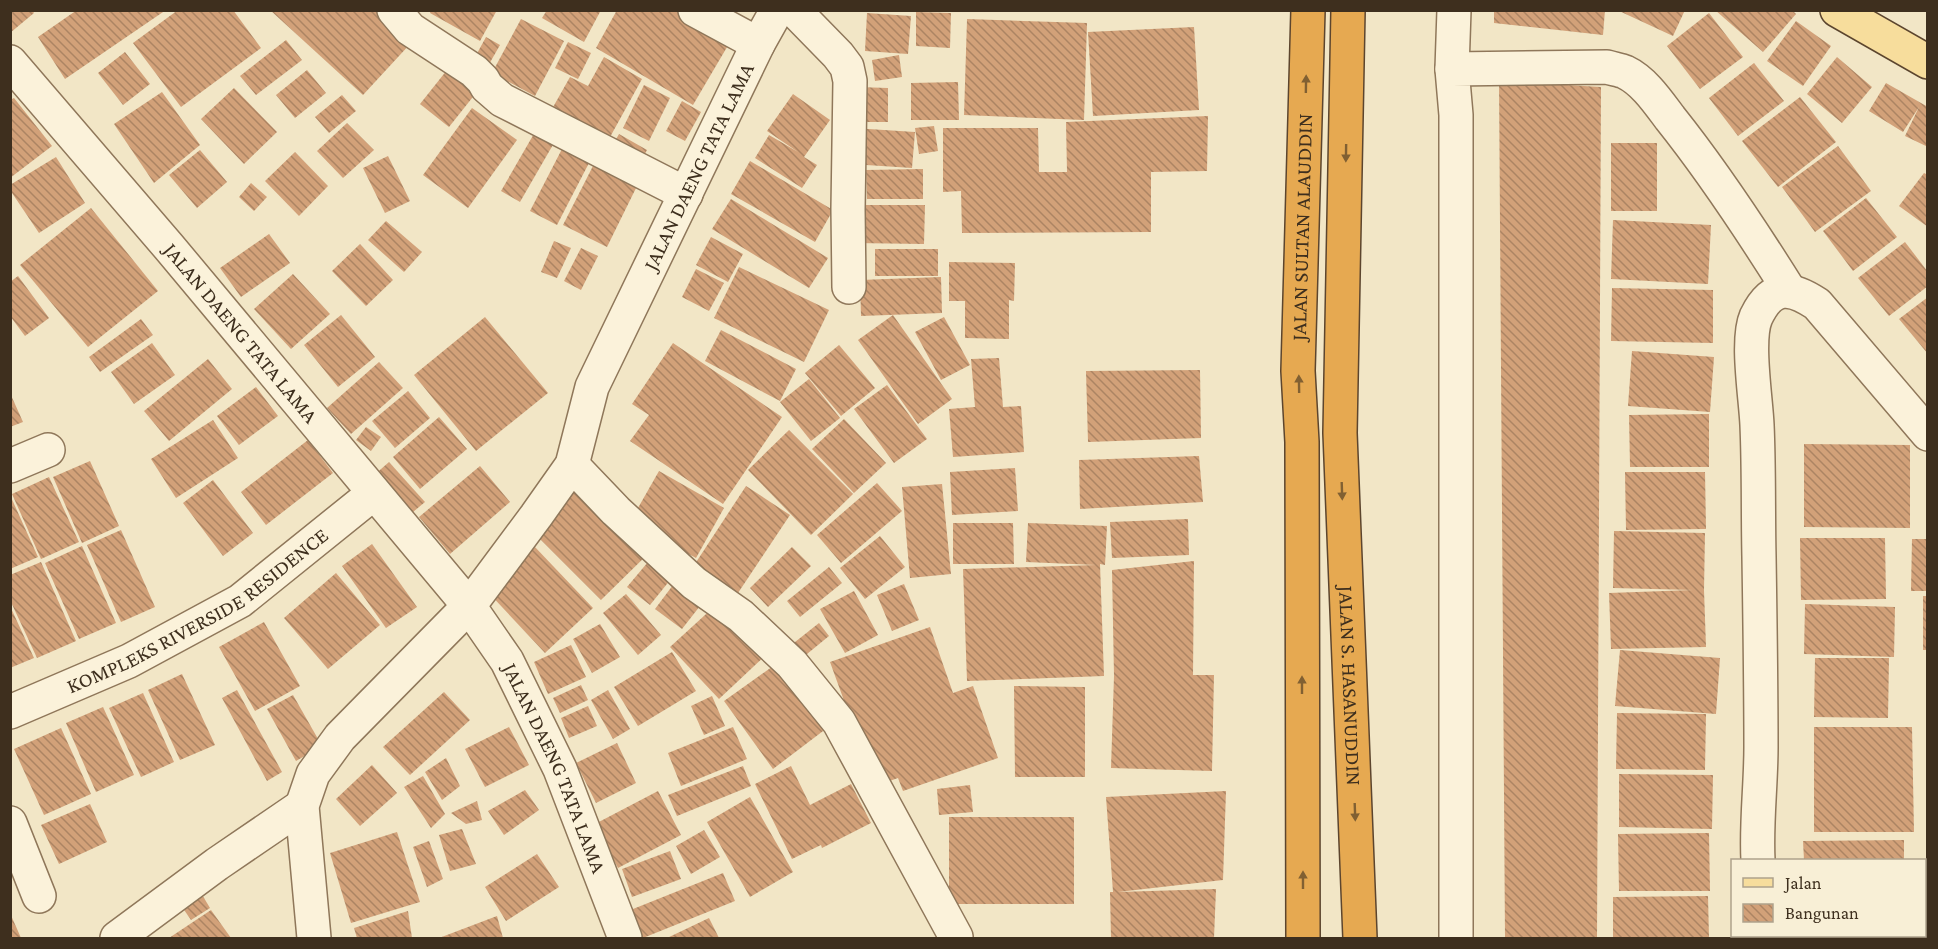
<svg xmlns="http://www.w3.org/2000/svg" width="1938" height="949" font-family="'Crimson Pro',serif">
<defs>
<pattern id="building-back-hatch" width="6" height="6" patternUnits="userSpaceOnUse" patternTransform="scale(1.5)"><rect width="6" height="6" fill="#d2a179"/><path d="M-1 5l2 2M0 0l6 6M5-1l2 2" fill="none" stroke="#ac8463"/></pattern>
</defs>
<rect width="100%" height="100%" fill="#f2e6c6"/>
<!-- building -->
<g fill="url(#building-back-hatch)">
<polygon points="10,10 32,10 34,13 10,33"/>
<polygon points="77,10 166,10 65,79 38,37"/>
<polygon points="178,10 233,10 261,48 181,107 133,43"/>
<polygon points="270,10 375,10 411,43 363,95"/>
<polygon points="431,10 497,10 480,41 430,13"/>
<polygon points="547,10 601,10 584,42 542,18"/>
<polygon points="617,10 677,10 730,42 693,105 596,48"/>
<polygon points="1494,10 1605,10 1603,35 1494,23"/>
<polygon points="1617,10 1685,10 1673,36"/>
<polygon points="1715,10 1792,10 1796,14 1763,52"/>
<polygon points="916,12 951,13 950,48 916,46"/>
<polygon points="867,13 911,16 908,54 865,51"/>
<polygon points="1709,13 1743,57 1700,89 1667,46"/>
<polygon points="521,19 564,41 535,96 492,73"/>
<polygon points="967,19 1087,23 1084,120 964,115"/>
<polygon points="1796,21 1831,46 1803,86 1767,61"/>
<polygon points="1194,27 1199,110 1093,116 1088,32"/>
<polygon points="486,37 500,45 488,66 474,59"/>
<polygon points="286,40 302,60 256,95 240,76"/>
<polygon points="568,42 591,53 578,79 555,68"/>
<polygon points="125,52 150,84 123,105 98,73"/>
<polygon points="899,55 902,77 875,81 872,60"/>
<polygon points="604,57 642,79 604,148 548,116 570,77 588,86"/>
<polygon points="1837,57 1872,87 1842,123 1807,94"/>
<polygon points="1754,63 1784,101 1738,136 1709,98"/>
<polygon points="451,65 480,88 449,127 420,104"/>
<polygon points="307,70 326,93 295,118 276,95"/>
<polygon points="1499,81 1601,87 1597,938 1505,938"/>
<polygon points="958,82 959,120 911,120 911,83"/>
<polygon points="1886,83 1928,107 1928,147 1905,136 1919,107 1903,132 1869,111"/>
<polygon points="644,85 670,98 649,141 623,128"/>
<polygon points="858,87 888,88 888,122 857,122"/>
<polygon points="234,88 277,132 244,164 201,119"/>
<polygon points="162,92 200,145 154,183 114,124"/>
<polygon points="793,94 830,120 804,157 817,165 802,188 755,158 769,135 798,152 767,131"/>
<polygon points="342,95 356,111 329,133 315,117"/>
<polygon points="1800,97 1836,142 1778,187 1742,141"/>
<polygon points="14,98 52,146 10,178 10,100"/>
<polygon points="682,101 701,112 685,141 666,131"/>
<polygon points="472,108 517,140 468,208 423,175"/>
<polygon points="1208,116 1207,171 1151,172 1151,232 962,233 961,191 943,192 943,128 1038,128 1039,172 1067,172 1066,122"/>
<polygon points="347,123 374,150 343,178 317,151"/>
<polygon points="934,126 938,151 919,154 915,128"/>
<polygon points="853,128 915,132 912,168 851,164"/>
<polygon points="535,132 554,143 520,202 501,191"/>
<polygon points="619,134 647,150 640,163 611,148"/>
<rect x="1611" y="143" width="46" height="68"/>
<polygon points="1838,146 1871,191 1815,232 1782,187"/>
<polygon points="563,147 590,161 557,225 530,211"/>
<polygon points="200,150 227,182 197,208 169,175"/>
<polygon points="295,152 328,186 299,216 265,181"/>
<polygon points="388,156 410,201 385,213 363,168"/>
<polygon points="56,157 85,203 39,233 10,190 10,185"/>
<polygon points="750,161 833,210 815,242 731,194"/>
<polygon points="595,162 638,184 607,247 563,225"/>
<polygon points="923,169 923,199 867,199 866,170"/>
<polygon points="1924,173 1928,175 1928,227 1899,206"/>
<polygon points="251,183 267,197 254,211 239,197"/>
<polygon points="1866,198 1897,237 1853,271 1823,231"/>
<polygon points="731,199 828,258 809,288 712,229"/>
<polygon points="853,205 925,205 924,244 853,243"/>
<polygon points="91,208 158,291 88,347 20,265"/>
<polygon points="1613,220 1711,225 1708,284 1611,279"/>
<polygon points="386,221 422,252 404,272 368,240"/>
<polygon points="269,234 290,263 241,297 220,268"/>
<polygon points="711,237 743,254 728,282 696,265"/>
<polygon points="554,241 571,248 557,278 541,272"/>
<polygon points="1905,242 1928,272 1928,286 1889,316 1858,278"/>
<polygon points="360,244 393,280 366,306 332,271"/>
<polygon points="581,248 598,256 581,290 564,281"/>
<rect x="875" y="249" width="63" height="27"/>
<polygon points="949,262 1015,263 1014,301 1009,300 1009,339 965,338 965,301 949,301"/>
<polygon points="739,267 829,310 804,362 714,318"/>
<polygon points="696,269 724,283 709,311 682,297"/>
<polygon points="293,274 330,314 291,349 254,309"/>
<polygon points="18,276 49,318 25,336 10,316 10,282"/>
<polygon points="941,277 942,313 861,316 860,280"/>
<polygon points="1612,288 1713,290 1713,343 1611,341"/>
<polygon points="1928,297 1928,354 1899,319"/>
<polygon points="341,315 375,357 338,387 304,345"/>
<polygon points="893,315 952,399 918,424 858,340"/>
<polygon points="485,317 548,393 476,451 414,375"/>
<polygon points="944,317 970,365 941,380 915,332"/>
<polygon points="141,319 153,335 100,372 89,357"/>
<polygon points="721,330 796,369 780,401 705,361"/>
<polygon points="152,343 175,375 134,404 111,372"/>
<polygon points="673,343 782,417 723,504 630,441 649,415 632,404"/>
<polygon points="839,345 875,388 841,416 805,373"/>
<polygon points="1632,351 1714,357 1710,412 1628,406"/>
<polygon points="999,358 1003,407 1021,406 1024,452 953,457 949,409 975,407 971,359"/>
<polygon points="208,359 232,389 169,441 144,411"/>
<polygon points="379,362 403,388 351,434 327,408"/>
<polygon points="1200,370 1201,438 1088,442 1086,371"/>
<polygon points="809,379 840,418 811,441 780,402"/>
<polygon points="887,385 927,439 894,463 854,409"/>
<polygon points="256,387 278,416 239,445 217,416"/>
<polygon points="408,391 430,418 395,448 372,421"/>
<polygon points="10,393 23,422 10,427"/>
<polygon points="1709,414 1709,467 1630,467 1629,415"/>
<polygon points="439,417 467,449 420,489 393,457"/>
<polygon points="844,419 886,463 854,493 812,449"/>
<polygon points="213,420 238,458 176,498 151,459"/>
<polygon points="366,427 381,437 371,451 356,440"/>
<polygon points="789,430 853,494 811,535 748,470"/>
<polygon points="308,440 333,473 266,525 241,492"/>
<polygon points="1804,444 1910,445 1910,528 1804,527"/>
<polygon points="1199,456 1203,502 1080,509 1079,460"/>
<polygon points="90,461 119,526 82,543 53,477"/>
<polygon points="389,462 425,502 407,517 372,477"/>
<polygon points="480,466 510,502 450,554 419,517"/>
<polygon points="1015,468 1018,511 952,515 950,472"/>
<polygon points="659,471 724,508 696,558 630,522"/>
<polygon points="1625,472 1705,472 1706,529 1626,530"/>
<polygon points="49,477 79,542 41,559 12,494"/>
<polygon points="213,480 253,533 223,556 183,503"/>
<polygon points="582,483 651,551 601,600 533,532"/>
<polygon points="877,483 902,511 841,563 817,535"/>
<polygon points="942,484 951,574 910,578 902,487"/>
<polygon points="746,486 790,515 732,602 689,573"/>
<polygon points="10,495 38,557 10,569"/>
<polygon points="1188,519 1189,555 1112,558 1110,522"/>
<polygon points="953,523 1013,523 1014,564 953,564"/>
<polygon points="1028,523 1107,526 1105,565 1100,564 1104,676 967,681 963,569 1096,565 1026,562"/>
<polygon points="121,530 155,607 121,622 87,545"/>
<polygon points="1614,531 1705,533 1704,590 1706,647 1611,649 1609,593 1693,590 1613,588"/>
<polygon points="880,536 905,567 865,599 840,568"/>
<polygon points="1800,538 1885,538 1886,599 1801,600"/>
<polygon points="1912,539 1928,539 1928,591 1911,591"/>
<polygon points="372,544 417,607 386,628 342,566"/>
<polygon points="82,546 116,623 79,639 45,563"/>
<polygon points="534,546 593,608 545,653 487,591"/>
<polygon points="792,547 811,566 768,607 750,588"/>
<polygon points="653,556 675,574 650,605 627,587"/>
<polygon points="1194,561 1193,675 1214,675 1212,771 1111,768 1114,676 1112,570"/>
<polygon points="41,562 76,641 37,658 10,600 10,575"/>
<polygon points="829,567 842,583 800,617 787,601"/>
<polygon points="336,573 380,625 328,669 284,618"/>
<polygon points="679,577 707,597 682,629 655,609"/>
<polygon points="904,584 919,620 892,631 877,595"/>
<polygon points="854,591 878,635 845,653 820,609"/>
<polygon points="626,594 661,635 638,655 603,613"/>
<rect x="1923" y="596" width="5" height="54"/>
<polygon points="717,604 766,655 719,699 670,647"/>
<polygon points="1805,604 1895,607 1894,657 1804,654"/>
<polygon points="10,606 34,658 10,668"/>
<polygon points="264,622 300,686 255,711 219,647"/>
<polygon points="819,623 829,636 796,663 785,650"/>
<polygon points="600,624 620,657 592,673 573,639"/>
<polygon points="930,627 953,693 973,686 998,758 903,791 898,778 875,786 830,662"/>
<polygon points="571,645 586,677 548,694 534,662"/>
<polygon points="1620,650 1720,658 1716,714 1615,706"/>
<polygon points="672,652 696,691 638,726 614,687"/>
<polygon points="1815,658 1889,658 1888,718 1814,717"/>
<polygon points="783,659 831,725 773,769 724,701"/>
<polygon points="182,674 215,745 180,760 148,690"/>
<polygon points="581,685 588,700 560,713 553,698"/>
<polygon points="1014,686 1085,687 1085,777 1015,777"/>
<polygon points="237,690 282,772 267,781 222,698"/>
<polygon points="608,690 630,729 613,739 591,700"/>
<polygon points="444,692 470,720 410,775 383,747"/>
<polygon points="143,693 174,762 141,777 109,708"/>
<polygon points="293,695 322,746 296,761 267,709"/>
<polygon points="712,696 725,726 704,735 691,706"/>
<polygon points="588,706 597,726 569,738 561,718"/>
<polygon points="103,707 134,775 96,792 66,723"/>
<polygon points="1617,713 1706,714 1705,770 1616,769"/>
<polygon points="509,727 529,765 485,787 465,749"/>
<polygon points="733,727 747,759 681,786 668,753"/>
<polygon points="1814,727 1912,727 1914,832 1814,832"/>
<polygon points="61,728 91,794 44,815 14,749"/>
<polygon points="617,743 636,783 596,803 576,763"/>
<polygon points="446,758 460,786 442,800 425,772"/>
<polygon points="372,765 397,793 360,826 336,799"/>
<polygon points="743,766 751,786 677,816 668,795"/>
<polygon points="791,766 810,805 851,784 871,823 822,848 821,845 792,859 755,784"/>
<polygon points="1619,774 1713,775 1712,829 1619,827"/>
<polygon points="423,776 445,814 431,828 404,787"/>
<polygon points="970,785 973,812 939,815 937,789"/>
<polygon points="525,790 539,810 504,835 488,811"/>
<polygon points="658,791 681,835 618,868 595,824"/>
<polygon points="1226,791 1223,880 1118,892 1216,889 1214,938 1111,938 1110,892 1113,892 1106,797"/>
<polygon points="750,797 793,872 750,897 707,822"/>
<polygon points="477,801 482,820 466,824 451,813"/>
<polygon points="90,804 107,842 59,864 41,825"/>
<rect x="949" y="817" width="125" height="87"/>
<polygon points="462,829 476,864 450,871 439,835"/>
<polygon points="704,830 720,857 691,874 676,846"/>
<polygon points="397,832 420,902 351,923 330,853"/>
<polygon points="1709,833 1710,891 1619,891 1618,834"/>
<polygon points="1904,840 1904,860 1804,860 1803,841"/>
<polygon points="429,841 443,879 427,887 413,847"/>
<polygon points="670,851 681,879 632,897 622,869"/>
<polygon points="537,854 559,887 506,921 485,887"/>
<polygon points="723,873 735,901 643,938 639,938 628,911"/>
<polygon points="198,888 210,908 191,920 178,901"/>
<polygon points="1708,896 1709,938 1613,938 1613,897"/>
<polygon points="211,910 231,938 169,938"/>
<polygon points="408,911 412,938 357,938 354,928"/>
<polygon points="10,913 21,938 10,938"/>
<polygon points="497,916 503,938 439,938"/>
<polygon points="709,918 719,938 667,938"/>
<rect x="1803" y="936" width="70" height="2"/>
<rect x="1892" y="936" width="29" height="2"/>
</g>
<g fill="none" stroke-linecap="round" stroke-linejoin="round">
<defs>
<g id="minor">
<polyline points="394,10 410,29 474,71 483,80 487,87 502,100 686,194"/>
<polyline points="695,10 758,44"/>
<polyline points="794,10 838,55 847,67 850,81 848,209 849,287"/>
<path id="s1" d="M 10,62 L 169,247 L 469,606 L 507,661 L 560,769 L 625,938"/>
<polyline points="1452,69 1454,10"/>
<polyline points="572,465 616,511 694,583 741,616 792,664 839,722 956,937"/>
<polyline points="10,466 48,450"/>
<path id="s2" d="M 10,712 L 129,661 L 240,601 L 374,493"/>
<polyline points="10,823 39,896"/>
<path d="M 1758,860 C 1756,823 1761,785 1761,747 C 1761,684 1760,620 1759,557 C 1758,513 1759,469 1757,425 C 1756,399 1746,340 1756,317 C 1772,284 1790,286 1817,304 L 1928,434"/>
<polyline points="117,938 217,864 302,806"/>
<path id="s3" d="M 314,938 L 302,806 L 313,774 L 340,737 L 469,606 L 536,516 L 572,465 L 592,387 L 758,44 L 777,10"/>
<path d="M 1456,938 L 1456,115 L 1452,69 L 1607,67 C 1613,69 1620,70 1625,72 C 1644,81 1658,102 1670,118 C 1714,173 1752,231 1789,290"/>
<polyline points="1759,938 1759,936"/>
</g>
<polyline id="major" points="1837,10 1928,62"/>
<g id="highway">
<path id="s4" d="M 1348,10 L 1340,433 L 1360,938"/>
<path id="s5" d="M 1303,938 L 1302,442 L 1298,371 L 1308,10"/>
</g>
</defs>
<!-- minor casing -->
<use href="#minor" stroke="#8f775a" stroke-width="36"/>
<!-- major casing -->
<use href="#major" stroke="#5c452e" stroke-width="36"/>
<!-- highway casing -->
<use href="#highway" stroke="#5c452e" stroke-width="36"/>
<!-- minor -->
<use href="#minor" stroke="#fbf2da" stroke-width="33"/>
<!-- major -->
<use href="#major" stroke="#f7dd9c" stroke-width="33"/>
<!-- highway -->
<use href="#highway" stroke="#e6a951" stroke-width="33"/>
</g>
<!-- one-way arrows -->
<defs><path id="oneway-solid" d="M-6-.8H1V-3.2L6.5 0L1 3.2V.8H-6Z" transform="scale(1.5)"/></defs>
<g fill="#816032">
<use href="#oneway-solid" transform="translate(1306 84) rotate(-89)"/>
<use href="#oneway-solid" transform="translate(1346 153) rotate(91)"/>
<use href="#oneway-solid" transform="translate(1299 384) rotate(-91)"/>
<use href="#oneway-solid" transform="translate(1342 491) rotate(88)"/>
<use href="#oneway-solid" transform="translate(1302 685) rotate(-90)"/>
<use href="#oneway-solid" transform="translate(1355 812) rotate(88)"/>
<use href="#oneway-solid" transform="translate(1303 880) rotate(-90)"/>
</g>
<g text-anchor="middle" stroke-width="4.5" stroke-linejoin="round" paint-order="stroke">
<!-- street labels -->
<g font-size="21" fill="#3e2f1e" stroke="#f8efd6">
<text dy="7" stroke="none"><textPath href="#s3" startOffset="896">JALAN DAENG TATA LAMA</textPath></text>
<text dy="7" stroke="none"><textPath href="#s5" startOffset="711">JALAN SULTAN ALAUDDIN</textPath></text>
<text dy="7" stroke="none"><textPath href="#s1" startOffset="356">JALAN DAENG TATA LAMA</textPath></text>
<text dy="7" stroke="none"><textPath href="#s2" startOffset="214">KOMPLEKS RIVERSIDE RESIDENCE</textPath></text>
<text dy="7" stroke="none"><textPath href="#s4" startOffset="676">JALAN S. HASANUDDIN</textPath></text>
<text dy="7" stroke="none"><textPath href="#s1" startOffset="896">JALAN DAENG TATA LAMA</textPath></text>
</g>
</g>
<!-- border -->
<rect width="1938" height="949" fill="none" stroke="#3e2f1e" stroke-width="24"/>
<!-- legend -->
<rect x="1731" y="859" width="195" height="78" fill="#f8efd6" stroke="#aea28c" stroke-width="1.5"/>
<rect x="1743" y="878" width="30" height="9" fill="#f7dd9c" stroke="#aea28c" stroke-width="1.5"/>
<text x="1785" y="889" font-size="18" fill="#3e2f1e">Jalan</text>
<rect x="1743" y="904" width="30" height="18" fill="url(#building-back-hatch)" stroke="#aea28c" stroke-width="1.5"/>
<text x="1785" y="919" font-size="18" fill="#3e2f1e">Bangunan</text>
</svg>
